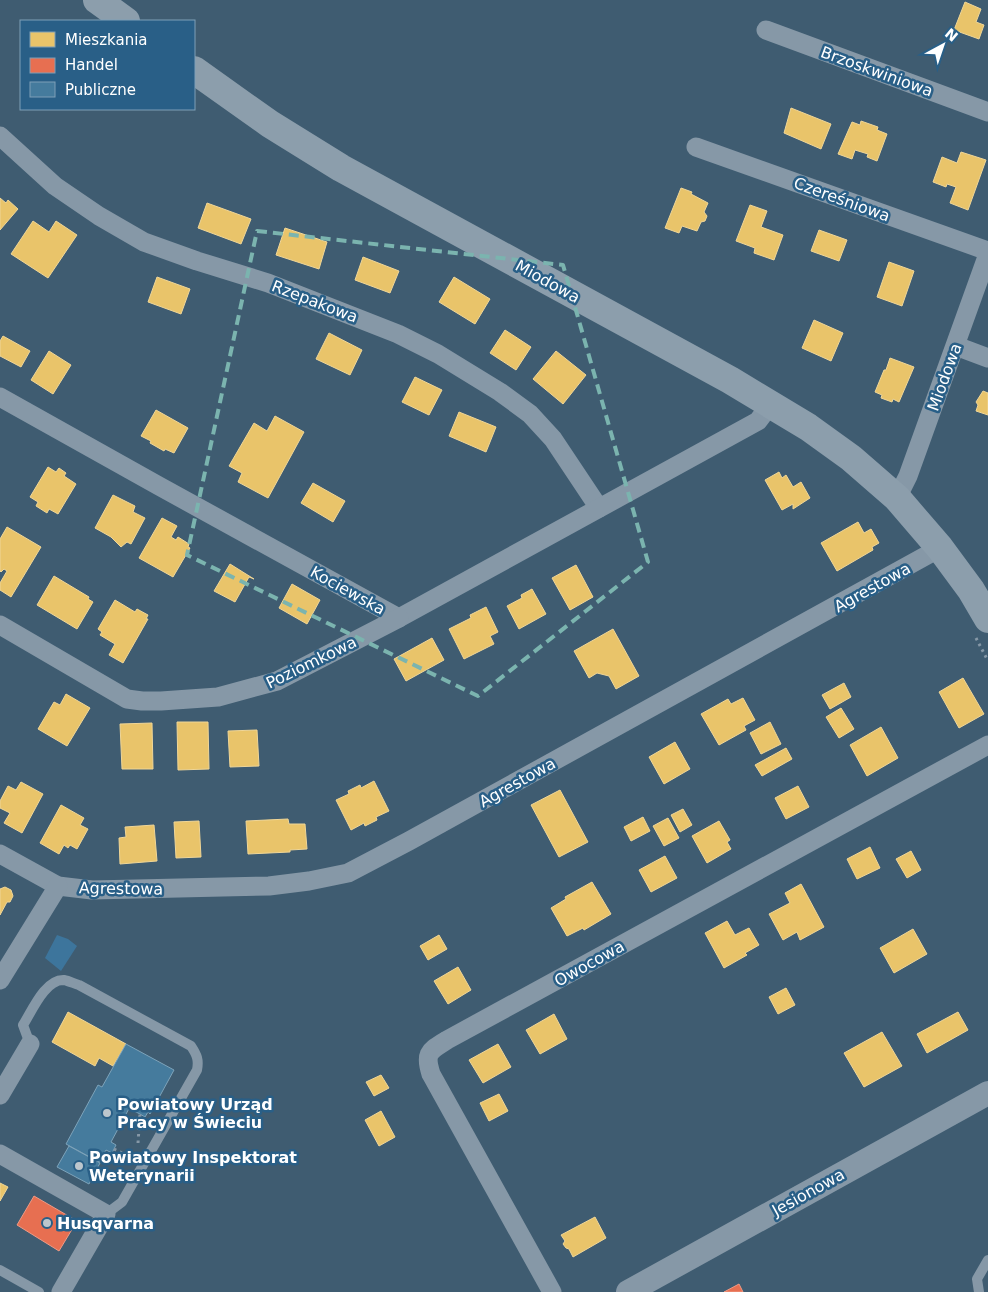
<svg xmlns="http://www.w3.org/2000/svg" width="988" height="1292" font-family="'DejaVu Sans',sans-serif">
<rect width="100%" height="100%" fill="#3f5c71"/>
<!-- green -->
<polygon fill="#3d759c" points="57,935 68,939 77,946 61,971 45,958"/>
<!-- homes -->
<g fill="#e9c46a" stroke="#f0d697">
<polygon points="965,2 981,9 976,22 984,25 979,39 954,30"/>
<polygon points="791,108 831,124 821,149 784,133"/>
<polygon points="861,121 878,127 877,130 887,134 877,161 867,157 868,154 855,150 852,159 838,154 852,122 860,125"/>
<polygon points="961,152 986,160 968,210 950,203 956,187 947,184 946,187 933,182 942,157 957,163"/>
<polygon points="681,188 692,192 691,194 708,203 704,212 707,216 705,221 701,222 697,231 682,226 679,233 665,228"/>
<polygon points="0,198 6,203 8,200 18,209 0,230"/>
<polygon points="207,203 251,219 241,244 198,228"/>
<polygon points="750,205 767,211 761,227 783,235 774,260 754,253 755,248 736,241"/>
<polygon points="33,221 49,232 56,221 77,235 48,278 11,254"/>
<polygon points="285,228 327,242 319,269 276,255"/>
<polygon points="819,230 847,240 839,261 811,251"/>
<polygon points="363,257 399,271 390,293 355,280"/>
<polygon points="889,262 914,271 902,306 877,297"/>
<polygon points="157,277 190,289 181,314 148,302"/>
<polygon points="454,277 490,299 475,324 439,302"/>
<polygon points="814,320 843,333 831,361 802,348"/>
<polygon points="505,330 531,347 516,370 490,353"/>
<polygon points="329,333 362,350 350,375 316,359"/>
<polygon points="3,336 30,351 21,367 0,356 0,341"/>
<polygon points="49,351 71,365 53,394 31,380"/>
<polygon points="556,351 586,375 563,404 533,379"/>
<polygon points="890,358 914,367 899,402 893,399 892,402 881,398 882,395 875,392 884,370 886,370"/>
<polygon points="415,377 442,390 429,415 402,402"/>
<polygon points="983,391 988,393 988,415 976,411 978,405 976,402"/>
<polygon points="156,410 188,428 174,453 165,449 164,451 150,443 151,441 141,436"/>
<polygon points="459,412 496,427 486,452 449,436"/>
<polygon points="275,416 304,432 268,498 238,482 242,473 229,466 254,423 267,431"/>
<polygon points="48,467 56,472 59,468 66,473 64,476 76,484 58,514 49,509 47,513 36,506 38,502 30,497"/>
<polygon points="779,472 782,478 786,475 793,487 801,482 810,498 793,509 793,504 782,510 765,480"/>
<polygon points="313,483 345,501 333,522 301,503"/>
<polygon points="113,495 135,506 133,512 145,518 131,544 127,542 121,547 111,537 95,528"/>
<polygon points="162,518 177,526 171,537 176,540 178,537 189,544 188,547 190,548 173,577 139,558"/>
<polygon points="858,522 864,533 871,529 879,543 872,547 873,550 837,571 821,543"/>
<polygon points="7,527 41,547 11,597 0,590 0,583 7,571 4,569 1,572 0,571 0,539"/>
<polygon points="230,564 254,579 249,577 235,602 214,591"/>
<polygon points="576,565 593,597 570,610 552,578"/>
<polygon points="54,576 89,597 88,599 93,602 77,629 37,605"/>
<polygon points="292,584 320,600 307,624 279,608"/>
<polygon points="532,589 546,614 519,629 507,606 522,598 521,595"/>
<polygon points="115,600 135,612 137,609 148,615 146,619 148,619 123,663 109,655 115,644 100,635 102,632 98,629"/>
<polygon points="486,607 498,632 490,636 494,644 464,659 449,629 471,618 470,615"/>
<polygon points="613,629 639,676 616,689 609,676 597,673 589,678 574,651"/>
<polygon points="432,638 444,660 406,681 394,659"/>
<polygon points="963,678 984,714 959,728 939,692"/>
<polygon points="844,683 851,697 830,709 822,695"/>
<polygon points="66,694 90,708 67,746 38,729 54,702 60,705"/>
<polygon points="743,698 755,720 744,726 746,730 719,745 701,714 728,699 731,704"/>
<polygon points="841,708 854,729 839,738 826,717"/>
<polygon points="177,722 208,722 209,769 178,770"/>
<polygon points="770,722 781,744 761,754 750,733"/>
<polygon points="152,723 153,769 122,769 120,724"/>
<polygon points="881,727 898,758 867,776 850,745"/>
<polygon points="257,730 259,766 230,767 228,731"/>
<polygon points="675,742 690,769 664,784 649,757"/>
<polygon points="786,748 792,759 762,776 755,765"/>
<polygon points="374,781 389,811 376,817 377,820 365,826 364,823 351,830 336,800 349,794 348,791 360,785 361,788"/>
<polygon points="21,782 43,794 22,833 4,823 10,813 0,808 0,801 8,786 16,790"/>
<polygon points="798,786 809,807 786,819 775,798"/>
<polygon points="560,790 588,842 559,857 531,805"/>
<polygon points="61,805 84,818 80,825 88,829 77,849 70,845 68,848 64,845 59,854 40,843"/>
<polygon points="683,809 692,825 680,832 671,815"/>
<polygon points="643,817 650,831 631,841 624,827"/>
<polygon points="668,818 679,838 664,846 653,826"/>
<polygon points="288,819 289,824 305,824 307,849 290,850 290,852 248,854 246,821"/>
<polygon points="199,821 201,857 176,858 174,822"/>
<polygon points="719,821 730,840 727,842 731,849 707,863 692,836"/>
<polygon points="154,825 157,861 120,864 119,838 126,837 125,827"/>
<polygon points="870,847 880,868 857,879 847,859"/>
<polygon points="911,851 921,870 907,878 896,859"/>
<polygon points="665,856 677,878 651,892 639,870"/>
<polygon points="592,882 611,914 584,930 583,928 567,936 551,908 566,899 565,897"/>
<polygon points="801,884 824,927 800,940 797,932 783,940 769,914 790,903 785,893"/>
<polygon points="5,887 11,890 13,896 10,902 7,902 0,915 0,889"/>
<polygon points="727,921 735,935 749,928 759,945 745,953 747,955 724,968 705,933"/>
<polygon points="913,929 927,954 894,973 880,948"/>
<polygon points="439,935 447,949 428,960 420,946"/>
<polygon points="458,967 471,990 448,1004 434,981"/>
<polygon points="786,988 795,1005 778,1014 769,997"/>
<polygon points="68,1012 126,1044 113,1066 99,1058 95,1066 52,1042"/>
<polygon points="958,1012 968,1030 927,1053 917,1034"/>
<polygon points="554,1014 567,1039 540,1054 526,1030"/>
<polygon points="882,1032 902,1066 864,1087 844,1053"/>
<polygon points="498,1044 511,1067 483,1083 469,1060"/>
<polygon points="381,1075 389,1088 374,1096 366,1082"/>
<polygon points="499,1094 508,1111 489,1121 480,1103"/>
<polygon points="381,1111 395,1137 379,1146 365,1120"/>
<polygon points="0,1183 8,1187 0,1201"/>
<polygon points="595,1217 606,1238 573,1257 569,1249 566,1248 563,1244 565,1241 561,1235"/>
</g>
<!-- shops -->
<g fill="#e76f51" stroke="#ee9a85">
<polygon points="34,1196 77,1221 59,1251 17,1225"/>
<polygon points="739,1284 743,1292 724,1292"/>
</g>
<!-- public -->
<g fill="#457b9d" stroke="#7da3ba">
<polygon points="126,1044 174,1070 150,1114 148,1112 145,1117 140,1114 134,1111 137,1107 132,1103 111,1142 116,1145 112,1153 106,1150 99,1162 66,1144 98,1085 102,1087"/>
<polygon points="69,1146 100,1163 89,1184 57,1167"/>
</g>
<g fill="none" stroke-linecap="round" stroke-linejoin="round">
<!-- path -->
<g stroke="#8698a7" stroke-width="3" stroke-dasharray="2.5 4" stroke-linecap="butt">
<polyline points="976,638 988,661"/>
<polyline points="138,1143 140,1114"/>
<polyline points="114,1149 132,1158"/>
</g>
<!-- service -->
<g stroke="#8698a7" stroke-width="10">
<path d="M 30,1044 L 23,1025 C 32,1011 45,979 64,980 C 69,981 75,984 79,985 L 191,1046 C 197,1055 199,1060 197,1070 L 122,1202 L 106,1214"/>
<polyline points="0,1270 39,1292"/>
<polyline points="979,1292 977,1279 988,1260"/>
</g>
<!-- minor -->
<g stroke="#8698a7" stroke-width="19">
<polyline points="766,30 988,112"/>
<polyline points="0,136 55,186 99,216 144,242 197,261 268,283 398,334 438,354 500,392 530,414 553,439 599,508"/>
<polyline points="696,147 988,251"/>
<polyline points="956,346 988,358"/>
<polyline points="0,397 159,486 399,618 758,421 770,405"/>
<polyline points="897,498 908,476 988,254"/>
<polyline points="0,625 127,699 142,701 161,701 218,697 277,681 399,618"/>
<polyline points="0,854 58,886 92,890 269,886 309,881 348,873 409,841 940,548"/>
<polyline points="0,980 58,886"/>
<polyline points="0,1095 30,1044"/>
<polyline points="0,1154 106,1214 61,1292"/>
<path d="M 552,1292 L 431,1074 C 424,1052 430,1051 447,1040 L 988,745"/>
</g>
<!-- tertiary -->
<polyline stroke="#8698a7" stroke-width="24" points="628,1292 988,1093"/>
<!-- secondary -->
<g stroke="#8c9eac" stroke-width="28">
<polyline points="97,0 126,21"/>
<polyline points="194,70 270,124 341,168 730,380 808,427 851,458 897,498 940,548 971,590 988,619"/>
</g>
</g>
<!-- marked area -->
<path fill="none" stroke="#7bb4af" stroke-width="4" stroke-dasharray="10 6" stroke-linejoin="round" d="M 257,231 L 563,265 L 648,562 L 478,696 L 187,555 Z"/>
<!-- markers -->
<g fill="#bcc6cd" stroke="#295f87" stroke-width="2">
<circle cx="107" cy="1113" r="5"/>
<circle cx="79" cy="1166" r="5"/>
<circle cx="47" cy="1223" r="5"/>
</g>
<g text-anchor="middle" stroke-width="5" stroke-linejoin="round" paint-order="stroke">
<!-- street labels -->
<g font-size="16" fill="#fff" stroke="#295f87">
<text transform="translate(877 71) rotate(20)" y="6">Brzoskwiniowa</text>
<text transform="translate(842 199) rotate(20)" y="6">Czereśniowa</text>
<text transform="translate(548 281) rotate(29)" y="6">Miodowa</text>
<text transform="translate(315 301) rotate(21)" y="6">Rzepakowa</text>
<text transform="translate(944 377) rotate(-70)" y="6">Miodowa</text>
<text transform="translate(872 587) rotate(-29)" y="6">Agrestowa</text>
<text transform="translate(348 590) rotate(29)" y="6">Kociewska</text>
<text transform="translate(311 662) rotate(-26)" y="6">Poziomkowa</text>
<text transform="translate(517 782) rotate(-29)" y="6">Agrestowa</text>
<text transform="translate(121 888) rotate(1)" y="6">Agrestowa</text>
<text transform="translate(589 963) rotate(-29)" y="6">Owocowa</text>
<text transform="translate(808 1192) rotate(-29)" y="6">Jesionowa</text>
</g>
<!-- poi labels -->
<g font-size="16" font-weight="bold" fill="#fff" stroke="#295f87" text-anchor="start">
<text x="117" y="1110">Powiatowy Urząd<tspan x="117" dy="18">Pracy w Świeciu</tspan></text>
<text x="89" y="1163">Powiatowy Inspektorat<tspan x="89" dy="18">Weterynarii</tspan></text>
<text x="57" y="1229">Husqvarna</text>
</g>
</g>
<!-- legend -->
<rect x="20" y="20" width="175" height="90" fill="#295f87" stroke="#7f9fb7"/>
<rect x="30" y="32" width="25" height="15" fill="#e9c46a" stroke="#7f9fb7"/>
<text x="65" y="45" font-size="15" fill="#ffffff">Mieszkania</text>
<rect x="30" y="58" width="25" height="15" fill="#e76f51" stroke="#7f9fb7"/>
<text x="65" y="70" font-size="15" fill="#ffffff">Handel</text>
<rect x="30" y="82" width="25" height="15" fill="#457b9d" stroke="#7f9fb7"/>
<text x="65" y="95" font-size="15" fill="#ffffff">Publiczne</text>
<!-- north arrow -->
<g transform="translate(943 45) rotate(40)" stroke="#295f87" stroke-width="4" paint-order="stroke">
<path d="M0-4L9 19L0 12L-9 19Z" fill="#ffffff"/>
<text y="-8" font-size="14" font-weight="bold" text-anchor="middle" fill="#ffffff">N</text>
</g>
</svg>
